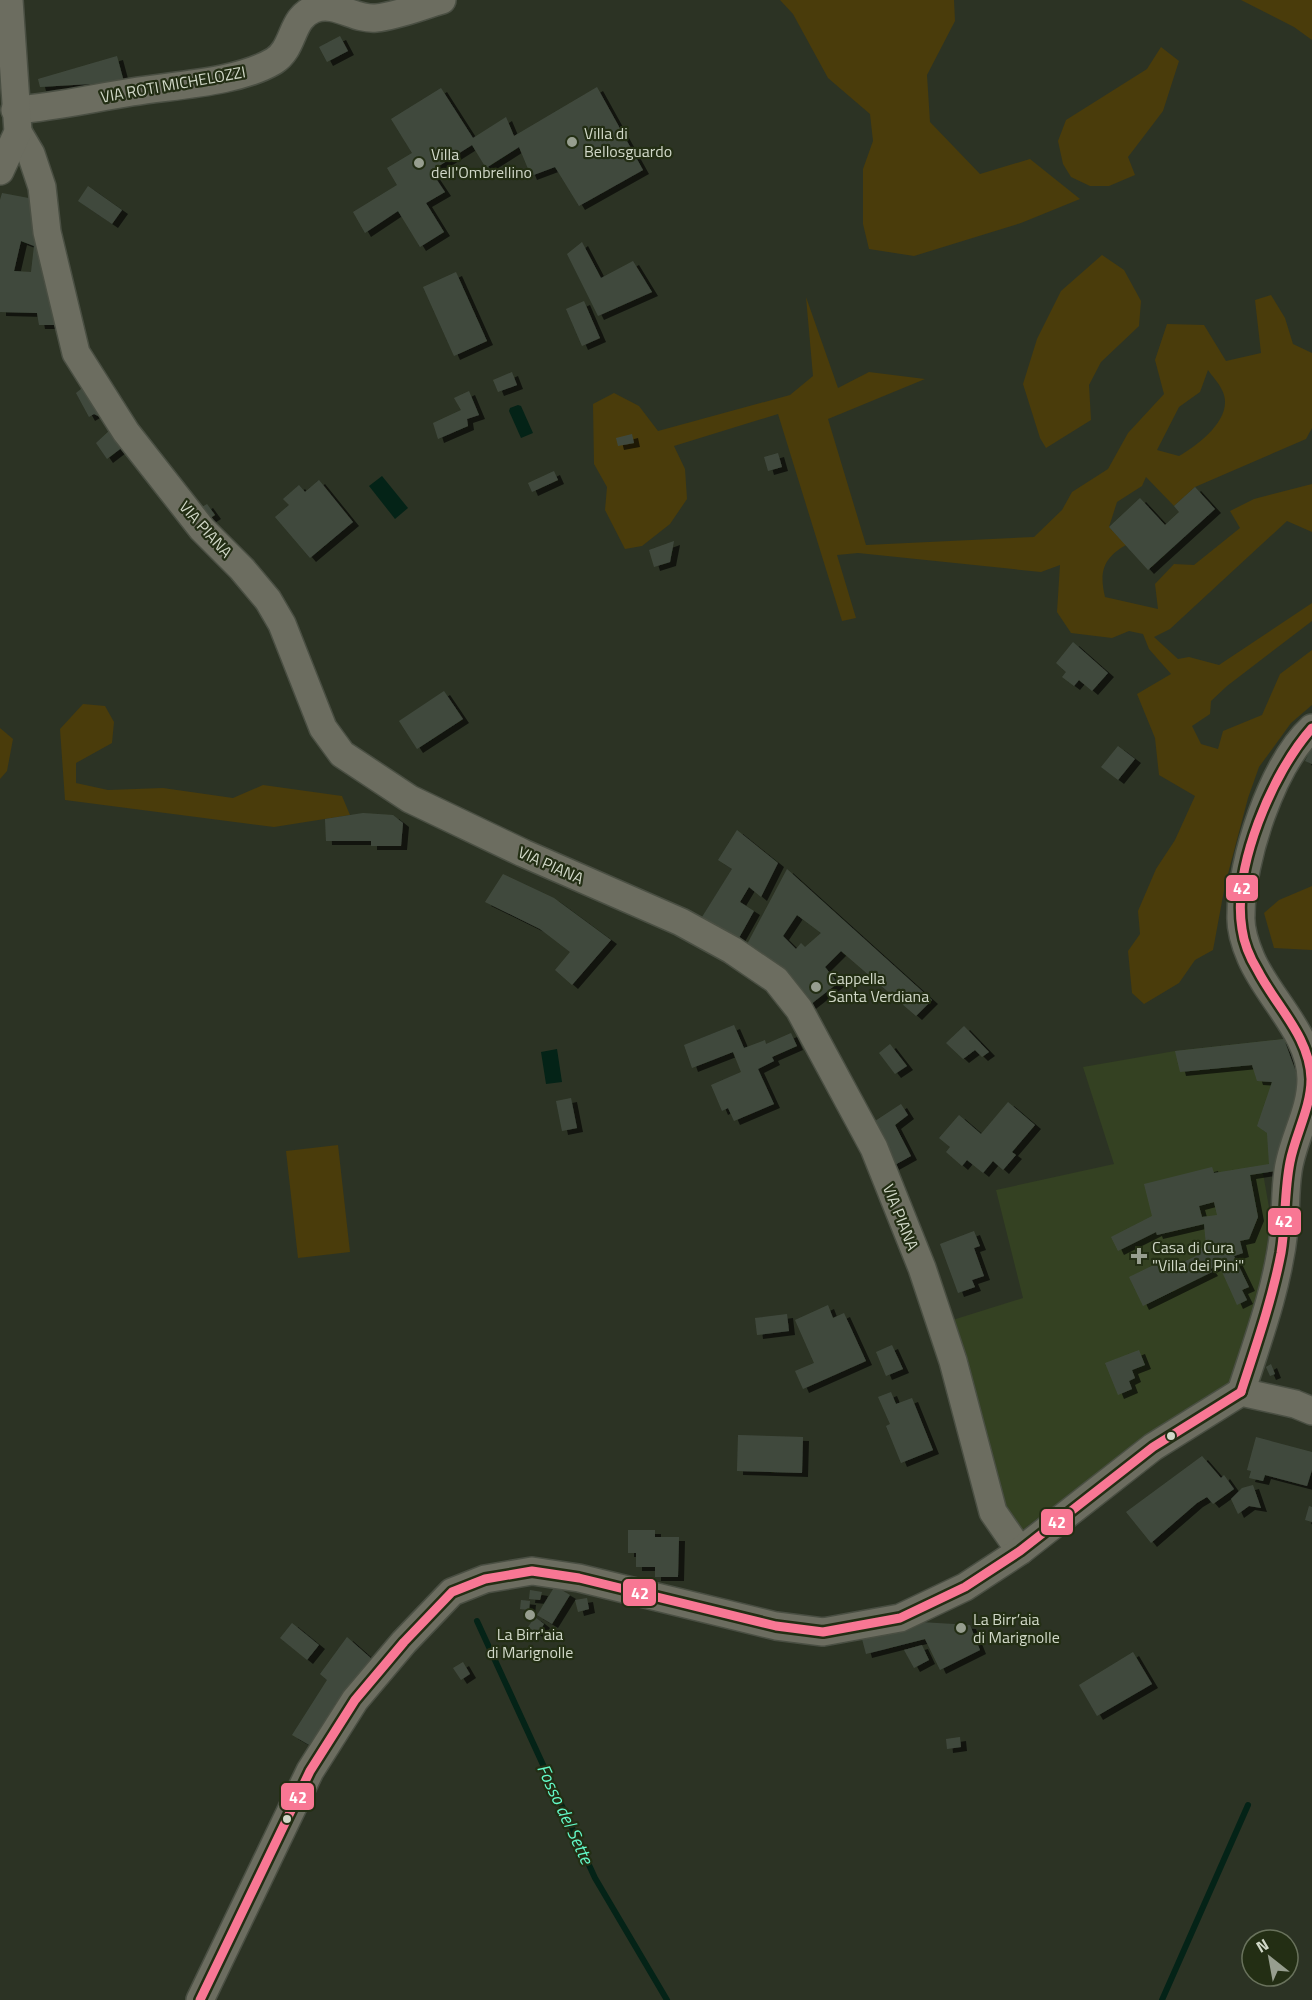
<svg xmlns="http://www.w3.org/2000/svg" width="1312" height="2000" font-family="'Titillium Web',sans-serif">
<defs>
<filter id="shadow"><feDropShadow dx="6" dy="4" stdDeviation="0" flood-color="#0009"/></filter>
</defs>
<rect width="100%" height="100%" fill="#2c3324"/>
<!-- built -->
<polygon fill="#344122" points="1284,1039 1301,1086 1275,1171 1263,1173 1271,1219 1260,1292 1228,1391 1125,1452 1021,1531 1004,1513 943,1323 1023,1298 996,1190 1114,1164 1083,1067 1175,1051"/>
<!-- green -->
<g fill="#4a3c0b" fill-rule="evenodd">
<polygon points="780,0 954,0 955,21 927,75 930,122 980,174 1030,159 1080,199 1021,223 914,256 869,249 863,224 863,169 873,141 870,114 828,78 793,14"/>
<polygon points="1241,0 1312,0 1312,40 1294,27"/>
<polygon points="1161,47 1179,61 1163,111 1128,157 1135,175 1109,186 1090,186 1071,177 1063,164 1058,141 1066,120 1147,69"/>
<polygon points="1102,255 1124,270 1141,301 1139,326 1101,362 1089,385 1091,420 1046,448 1040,438 1023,384 1037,339 1061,291"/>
<path d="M 1271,295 L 1285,318 L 1293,344 L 1312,353 L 1312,428 L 1306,439 L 1195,487 L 1174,506 L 1146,477 L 1142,486 L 1117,502 L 1109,527 L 1126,545 C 1103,558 1099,572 1105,597 L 1158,609 L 1155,584 L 1174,564 L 1194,565 L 1240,528 L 1230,511 L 1254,499 L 1312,484 L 1312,532 L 1287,521 L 1170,629 L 1154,637 L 1178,659 L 1189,657 L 1219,665 L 1312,603 L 1312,621 L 1227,686 L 1211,701 L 1210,714 L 1192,726 L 1201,744 L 1218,749 L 1223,731 L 1262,715 L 1280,674 L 1312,650 L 1312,705 L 1291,723 L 1259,767 L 1248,798 L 1225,885 L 1213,950 L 1195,960 L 1179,983 L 1144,1004 L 1132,993 L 1128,951 L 1140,934 L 1138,911 L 1156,869 L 1175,840 L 1195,796 L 1159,775 L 1155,738 L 1137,694 L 1171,674 L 1149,649 L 1143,634 L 1129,631 L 1112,638 L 1071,633 L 1057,612 L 1060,565 L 1041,572 L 858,553 L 837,555 L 856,618 L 842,621 L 778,414 L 674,446 L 685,469 L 687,499 L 670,524 L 642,546 L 625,549 L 605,510 L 607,487 L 594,464 L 593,404 L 614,393 L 639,406 L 658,431 L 790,395 L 813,376 L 806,297 L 838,388 L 869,372 L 925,379 L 828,419 L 866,545 L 1034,537 L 1062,510 L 1072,492 L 1108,469 L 1128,433 L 1164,394 L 1155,360 L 1167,324 L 1204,325 L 1226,361 L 1261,353 L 1255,300 ZM 1208,370 C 1212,376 1219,383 1222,390 C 1236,417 1198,445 1179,456 L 1157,450 L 1179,407 L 1200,392 Z"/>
<polygon points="83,704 105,706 114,722 112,743 76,763 76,783 108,790 163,788 233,798 263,785 342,796 350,815 274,827 65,800 60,729"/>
<polygon points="0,728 13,739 7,771 0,779"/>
<polygon points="1312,886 1312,950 1274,948 1264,913 1279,900"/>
<polygon points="338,1145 350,1252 298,1258 286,1151"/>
</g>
<!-- water -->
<g fill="#042317">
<polygon points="518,405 521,406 533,433 521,438 509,411 510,408"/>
<polygon points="382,476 408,508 395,519 369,486"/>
<polygon points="557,1049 562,1082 546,1084 541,1052"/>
</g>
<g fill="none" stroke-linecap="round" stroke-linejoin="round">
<!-- stream -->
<g stroke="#042317" stroke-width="6">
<polyline points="477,1621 595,1878 667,2000"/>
<polyline points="1162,2000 1248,1805"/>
</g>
</g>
<!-- building -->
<g fill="#414a3e" fill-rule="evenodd" filter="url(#shadow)">
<polygon points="340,36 348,51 327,62 319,47"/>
<polygon points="117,56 124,82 40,87 38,79"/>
<polygon points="597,87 643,170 579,206 555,167 531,176 519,147 486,168 472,145 431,171 445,192 426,203 444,232 420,247 398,211 365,233 353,212 397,185 387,168 412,153 391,119 441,88 473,138 506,117 514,136"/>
<polygon points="88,186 122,210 112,224 78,201"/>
<path d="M 2,193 L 39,200 L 64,325 L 39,325 L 37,313 L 0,312 L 0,200 ZM 21,241 L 34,246 L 31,272 L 14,271 Z"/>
<polygon points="582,242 601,278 633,261 652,292 598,316 567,254"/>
<polygon points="456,272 487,341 454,356 423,287"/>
<polygon points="584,301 600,338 582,346 566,309"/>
<polygon points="512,372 517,385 498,392 493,380"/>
<polygon points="86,385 128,443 107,459 96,443 110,430 102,418 94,414 89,417 76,393"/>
<polygon points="469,391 479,415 467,419 468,426 438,439 433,423 461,410 454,398"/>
<polygon points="632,434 634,443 618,446 616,438"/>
<polygon points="778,453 782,467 768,471 764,457"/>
<polygon points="554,471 558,480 532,492 528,483"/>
<polygon points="319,480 353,522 310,558 275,517 289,505 283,499 299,485 305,492"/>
<polygon points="1195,487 1215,509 1148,570 1109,527 1140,498 1165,525 1179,512 1174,506"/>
<polygon points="207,504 215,515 204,522 197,510"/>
<polygon points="674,541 670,562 654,567 649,550"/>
<polygon points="1073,642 1108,673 1092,691 1079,680 1074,686 1062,677 1066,672 1056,663"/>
<polygon points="444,691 463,719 417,749 399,721"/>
<polygon points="1118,746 1135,759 1118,780 1101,767"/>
<polygon points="1312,747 1312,764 1305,761"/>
<polygon points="363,813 393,815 403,823 401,846 371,846 371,841 326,841 325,819"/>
<polygon points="737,830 778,863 761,897 749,887 740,902 754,911 735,945 697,925 732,869 718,860"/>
<path d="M 787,869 L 932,1000 L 916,1016 L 841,951 L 825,967 L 838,983 L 806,1008 L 744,950 ZM 797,915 L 821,933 L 805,947 L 801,943 L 796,949 L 783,936 Z"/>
<polygon points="503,874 554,898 611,940 572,985 555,970 570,952 540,929 485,902"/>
<polygon points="734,1025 744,1048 765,1040 766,1044 791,1033 797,1046 772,1057 774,1061 758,1069 774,1104 734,1121 728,1108 722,1111 711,1085 741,1072 733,1052 692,1068 684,1045"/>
<polygon points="964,1026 989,1052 982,1057 975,1050 963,1059 946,1043"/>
<path d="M 1284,1039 L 1301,1086 L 1275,1171 L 1250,1175 L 1258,1217 L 1249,1239 L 1240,1241 L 1243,1253 L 1234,1256 L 1249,1287 L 1242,1290 L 1247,1300 L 1237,1305 L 1219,1265 L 1210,1269 L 1212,1272 L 1143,1306 L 1129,1277 L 1164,1260 L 1169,1269 L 1198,1255 L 1196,1251 L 1206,1245 L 1204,1224 L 1157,1235 L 1156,1232 L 1118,1251 L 1111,1237 L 1152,1216 L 1144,1184 L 1212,1167 L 1214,1173 L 1269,1164 L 1267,1133 L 1257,1126 L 1272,1082 L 1257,1081 L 1252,1065 L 1180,1072 L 1175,1051 ZM 1214,1202 L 1217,1215 L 1202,1217 L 1199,1206 Z"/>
<polygon points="890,1044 907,1066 895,1074 879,1053"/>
<polygon points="571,1098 577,1128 562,1131 556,1101"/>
<polygon points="1008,1102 1035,1125 1012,1152 1016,1155 1003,1170 993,1161 983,1173 967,1160 962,1166 946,1152 950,1147 939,1138 959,1115 981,1134"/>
<polygon points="901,1104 908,1115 895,1125 911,1156 893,1166 872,1123"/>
<polygon points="974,1231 980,1246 974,1248 984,1276 972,1280 975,1287 958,1293 940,1244"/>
<polygon points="828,1305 833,1318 844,1313 866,1361 803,1389 795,1371 814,1363 795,1320"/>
<polygon points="787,1314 789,1331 757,1335 755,1318"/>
<polygon points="892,1345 903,1369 886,1376 876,1352"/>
<polygon points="1139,1350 1145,1365 1132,1370 1135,1378 1129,1381 1132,1389 1118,1395 1105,1363"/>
<polygon points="1271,1364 1275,1374 1270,1376 1266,1367"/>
<polygon points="891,1392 896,1404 912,1398 933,1450 901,1463 886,1426 890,1424 878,1397"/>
<polygon points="738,1435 803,1437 802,1473 737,1471"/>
<polygon points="1256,1437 1312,1452 1312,1470 1307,1486 1265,1475 1263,1481 1249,1478 1251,1471 1247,1470"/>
<polygon points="1202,1456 1221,1478 1224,1475 1234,1489 1213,1504 1207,1497 1197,1503 1151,1543 1126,1512"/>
<polygon points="1253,1485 1261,1508 1249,1506 1238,1514 1231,1499 1242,1488"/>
<polygon points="1309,1506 1312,1507 1312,1522 1305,1520"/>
<polygon points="628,1530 655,1530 655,1537 679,1537 678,1577 655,1577 655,1567 636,1567 636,1553 628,1553"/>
<polygon points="555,1586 570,1595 552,1624 537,1615"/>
<polygon points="530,1590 542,1592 540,1600 529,1599"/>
<polygon points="587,1598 589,1609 578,1612 575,1600"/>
<polygon points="521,1600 530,1601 529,1610 520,1609"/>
<polygon points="535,1617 544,1624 538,1634 528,1627"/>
<polygon points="920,1622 970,1625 980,1650 940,1670 925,1639 866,1654 861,1635"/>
<polygon points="292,1623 319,1645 307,1660 280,1638"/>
<polygon points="347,1637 373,1660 335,1704 311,1746 292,1735 327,1680 320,1674"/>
<polygon points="922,1645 929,1660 914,1668 904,1650"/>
<polygon points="1133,1652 1152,1684 1097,1716 1079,1685"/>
<polygon points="463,1662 470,1674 461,1680 453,1668"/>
<polygon points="960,1737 961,1747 947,1749 946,1739"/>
</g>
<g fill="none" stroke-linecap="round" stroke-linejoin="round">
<defs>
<g id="minor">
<path d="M 15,110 C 55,107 93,98 132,92 C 174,85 237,83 274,61 C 295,48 290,18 314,9 C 336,1 354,20 376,18 C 397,16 421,6 442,0"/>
<polyline points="18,132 31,154 42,187 47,232 76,353 126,432 202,529 242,569 268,600 282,624 323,728 342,754 410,799 523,853 681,922 732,950 776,980 799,1009 874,1148 922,1268 953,1361 993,1512 1020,1551"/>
<polyline points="0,171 18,132 9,0"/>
<path d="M 1241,1392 C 1258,1340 1278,1286 1284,1230 C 1286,1211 1285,1191 1288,1171 C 1292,1140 1311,1112 1311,1079 C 1311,1034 1268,998 1251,958 C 1245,944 1240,930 1241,915 C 1241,860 1272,765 1312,728"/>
<polyline points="200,2000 310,1771 355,1700 404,1642 452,1592 485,1579 532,1571 579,1578 776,1626 823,1632 900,1618 965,1587 1020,1551 1153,1447 1241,1392 1295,1404 1312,1411"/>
</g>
</defs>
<!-- minor casing -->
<use href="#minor" stroke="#4a4f43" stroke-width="30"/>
<!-- minor -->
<use href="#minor" stroke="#6c6d60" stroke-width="27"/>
<defs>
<g id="bus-1">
<path d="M 1241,1392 C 1256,1346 1272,1300 1281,1253 C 1286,1223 1284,1192 1290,1162 C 1295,1135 1311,1108 1311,1079 C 1310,1037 1276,1006 1258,971 C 1250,958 1244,944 1242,929 C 1232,868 1272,773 1312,728"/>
<polyline points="200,2000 310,1771 355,1700 404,1642 452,1592 485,1579 532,1571 579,1578 776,1626 823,1632 900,1618 965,1587 1020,1551 1153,1447 1241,1392"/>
</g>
</defs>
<!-- bus-1 casing -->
<use href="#bus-1" stroke="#232e14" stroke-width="14"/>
<!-- bus-1 -->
<use href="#bus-1" stroke="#f87794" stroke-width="9"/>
</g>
<!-- markers -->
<g fill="#979e8f" stroke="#232e14" stroke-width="2">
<circle cx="572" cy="142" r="6"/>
<circle cx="419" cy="163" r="6"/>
<circle cx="816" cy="987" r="6"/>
<path d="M1136 1247h6v6h6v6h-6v6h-6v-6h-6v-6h6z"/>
<circle cx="530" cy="1615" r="6"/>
<circle cx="961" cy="1628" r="6"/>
</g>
<g fill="#d1d8c8" stroke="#232e14" stroke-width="2">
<circle cx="1171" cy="1436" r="5"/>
<circle cx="287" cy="1819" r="5"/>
</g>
<g text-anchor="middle" stroke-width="4.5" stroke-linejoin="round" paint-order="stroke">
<!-- street labels -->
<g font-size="16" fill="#d1d8c8" stroke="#232e14">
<text transform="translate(173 84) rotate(-10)" y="6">VIA ROTI MICHELOZZI</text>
<text transform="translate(206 529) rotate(48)" y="6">VIA PIANA</text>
<text transform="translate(551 865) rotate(24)" y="6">VIA PIANA</text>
<text transform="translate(901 1217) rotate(68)" y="6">VIA PIANA</text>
</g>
<!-- poi labels -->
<g font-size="16" fill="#d1d8c8" stroke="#232e14" text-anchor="start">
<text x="584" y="139">Villa di<tspan x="584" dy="18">Bellosguardo</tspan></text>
<text x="431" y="160">Villa<tspan x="431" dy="18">dell'Ombrellino</tspan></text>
<text x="828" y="984">Cappella<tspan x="828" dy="18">Santa Verdiana</tspan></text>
<text x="1152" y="1253">Casa di Cura<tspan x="1152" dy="18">"Villa dei Pini"</tspan></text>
<text x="973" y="1625">La Birr’aia<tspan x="973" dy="18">di Marignolle</tspan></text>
<text x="530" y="1640" text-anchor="middle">La Birr'aia<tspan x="530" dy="18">di Marignolle</tspan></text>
</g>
<!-- water labels -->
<g font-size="18" font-style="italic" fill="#63fac9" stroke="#232e14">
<text transform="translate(565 1814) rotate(65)" y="6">Fosso del Sette</text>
</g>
</g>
<g stroke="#232e14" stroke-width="2">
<rect x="1225" y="874" width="34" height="28" rx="6" fill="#f87794"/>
<rect x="1267" y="1207" width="35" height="29" rx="6" fill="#f87794"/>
<rect x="1040" y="1508" width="34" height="28" rx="6" fill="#f87794"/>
<rect x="622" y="1578" width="35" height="29" rx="6" fill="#f87794"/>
<rect x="280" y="1782" width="35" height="29" rx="6" fill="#f87794"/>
</g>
<g font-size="16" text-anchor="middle" font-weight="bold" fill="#fff">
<text x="1242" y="894">42</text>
<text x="1284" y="1227">42</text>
<text x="1057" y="1528">42</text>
<text x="640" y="1599">42</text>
<text x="298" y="1803">42</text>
</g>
<!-- north arrow -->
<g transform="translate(1270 1958) rotate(329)"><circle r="28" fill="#232e14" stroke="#69725c" stroke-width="1.5"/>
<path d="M0-4.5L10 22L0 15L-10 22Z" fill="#979e8f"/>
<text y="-9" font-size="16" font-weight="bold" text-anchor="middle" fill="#d1d8c8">N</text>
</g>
</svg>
